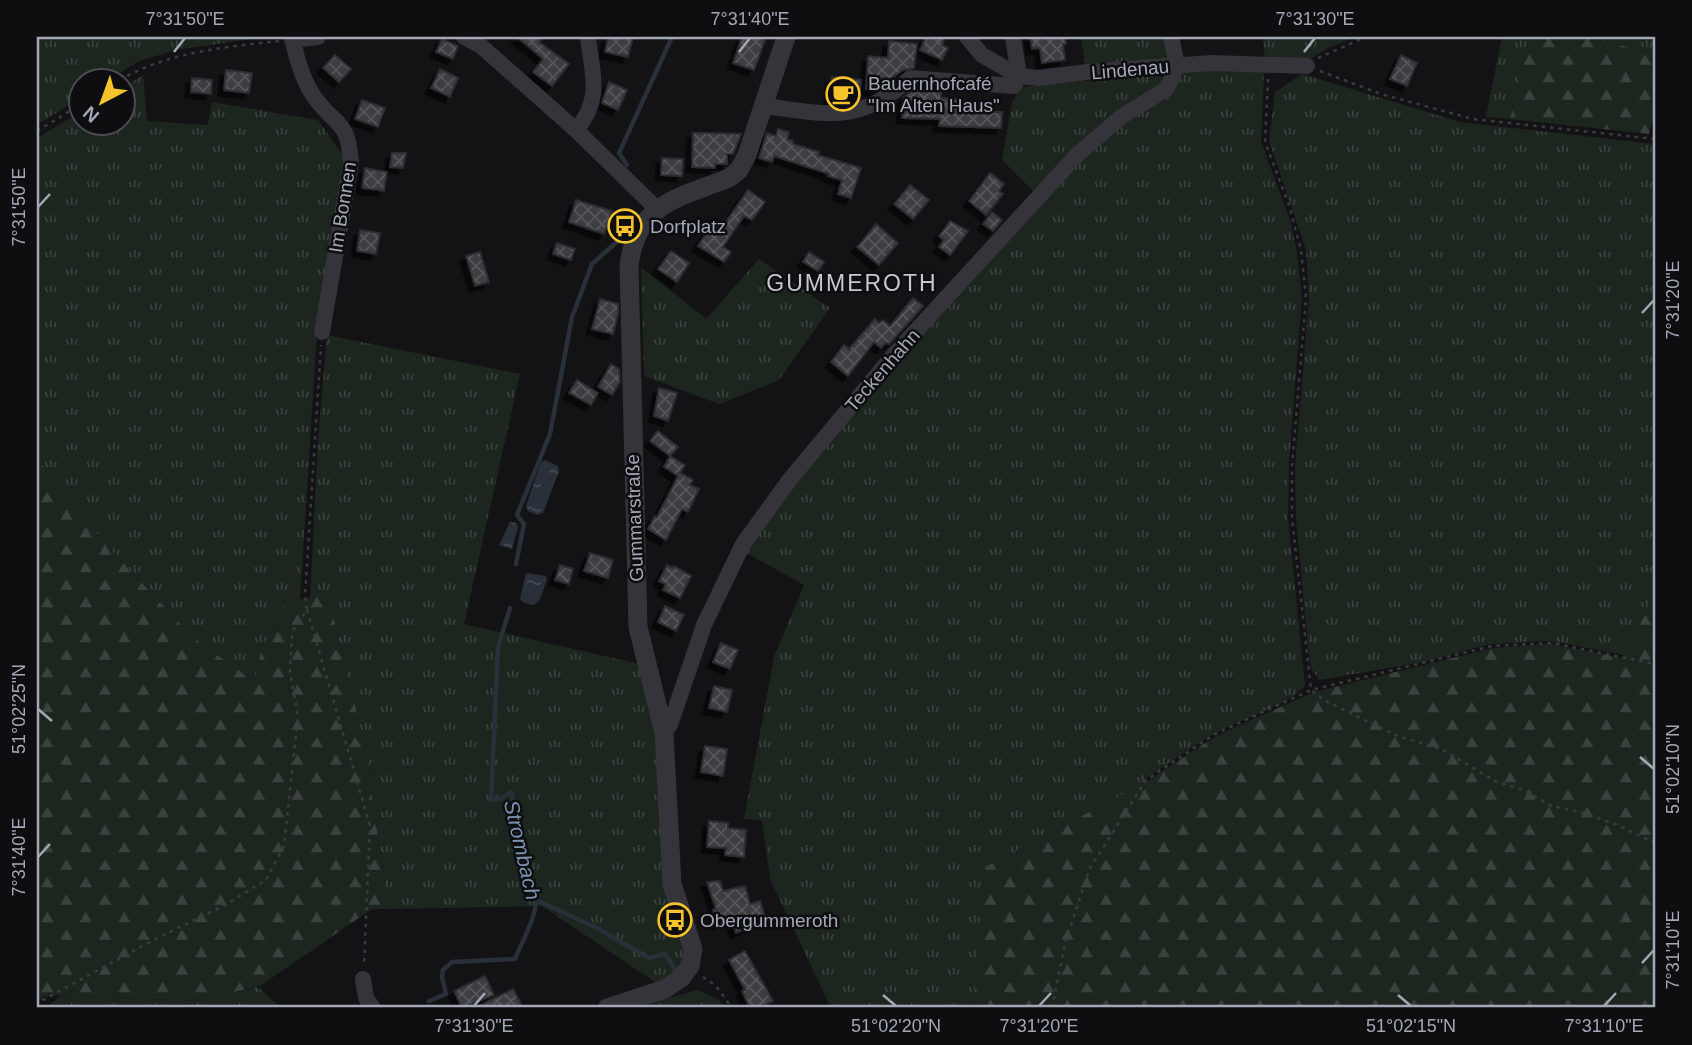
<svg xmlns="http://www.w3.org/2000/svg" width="1692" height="1045" font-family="Arial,sans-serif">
<defs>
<pattern id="grass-tufts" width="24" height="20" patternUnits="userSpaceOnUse" patternTransform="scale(1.75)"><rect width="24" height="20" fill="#1d251f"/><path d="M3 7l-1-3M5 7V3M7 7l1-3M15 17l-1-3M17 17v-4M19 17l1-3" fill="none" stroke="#3b423d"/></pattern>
<pattern id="forest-firs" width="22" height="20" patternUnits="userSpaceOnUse" patternTransform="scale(1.75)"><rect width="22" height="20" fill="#1d251f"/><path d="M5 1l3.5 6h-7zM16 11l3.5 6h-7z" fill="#3b423d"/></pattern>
<pattern id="water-ripples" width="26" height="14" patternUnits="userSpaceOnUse" patternTransform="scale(1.75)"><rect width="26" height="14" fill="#293039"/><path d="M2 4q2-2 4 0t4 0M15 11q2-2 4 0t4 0" fill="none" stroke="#454b53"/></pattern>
<pattern id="building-cross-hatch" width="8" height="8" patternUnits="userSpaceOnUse" patternTransform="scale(1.75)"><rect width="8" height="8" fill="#3d3d42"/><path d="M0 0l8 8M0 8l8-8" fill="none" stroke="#56565b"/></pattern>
<filter id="shadow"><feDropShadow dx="-5.5" dy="5.5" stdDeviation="0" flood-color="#0009"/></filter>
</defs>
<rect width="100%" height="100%" fill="#131315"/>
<!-- grass -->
<g fill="url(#grass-tufts)">
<polygon points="37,37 264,37 176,50 139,61 108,80 80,80 80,98 37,125"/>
<polygon points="1081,37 1165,37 1169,59 1085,64"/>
<polygon points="1263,37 1355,37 1326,49 1307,61 1265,60"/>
<polygon points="1502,37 1530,37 1510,119 1486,117"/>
<polygon points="1588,37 1655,37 1655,54"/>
<path d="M 1212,69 L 1264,73 L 1261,142 L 1290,220 L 1297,252 L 1302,297 L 1289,464 L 1288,517 L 1305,685 C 1291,705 1237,720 1214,734 C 1191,747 1168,764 1145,779 L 1143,784 L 985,867 L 973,1008 L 831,1008 L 770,879 L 762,820 L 744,819 L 774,657 L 804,585 L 745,552 L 794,481 L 894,364 L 1079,158 L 1126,121 L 1173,95 L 1182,70 Z"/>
<polygon points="1158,74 1163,79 1162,85 1073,151 1033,191 1002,160 1012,103 1021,87"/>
<polygon points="1302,74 1460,122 1655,144 1655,596 1624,655 1550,641 1490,644 1424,662 1319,680 1311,668 1309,656 1296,519 1295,466 1309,298 1306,250 1269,141 1275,92"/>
<polygon points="143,75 147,121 208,125 212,102 318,120 344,157 317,332 300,600 284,603 261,649 255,682 195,639 107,546 40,462 37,462 37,138 80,112 80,122 122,122 123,88"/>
<polygon points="759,259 830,308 779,380 719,404 644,376 641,267 706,319"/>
<polygon points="327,335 520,374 464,624 639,664 658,747 684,948 679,970 658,984 542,906 389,909 363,738 328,595 310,599 318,438"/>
<polygon points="258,987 281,1008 46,1008 61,995 193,1001"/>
<polygon points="697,990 718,999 724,1008 632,1008"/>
</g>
<!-- forest -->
<g fill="url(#forest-firs)">
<polygon points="1530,37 1588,37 1655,54 1655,113 1649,134 1510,119"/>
<polygon points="37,462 40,462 107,546 195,639 255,682 261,649 285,602 328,595 363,738 389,909 372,909 260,986 194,1001 61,995 42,997 37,1003"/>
<polygon points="1655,596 1655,1008 973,1008 985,867 1146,782 1216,736 1314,692 1493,648 1551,644 1622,658"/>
</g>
<!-- water -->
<g fill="url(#water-ripples)">
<polygon points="545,460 558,466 559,471 543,513 537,515 528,511 526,506 541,462"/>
<polygon points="510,522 516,523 518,527 512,549 499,545"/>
<polygon points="526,573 546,576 547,580 539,601 534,605 524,603 520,599"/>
</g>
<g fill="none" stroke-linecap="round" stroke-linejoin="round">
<!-- stream -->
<g stroke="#293039" stroke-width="4.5">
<polyline points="627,165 619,153 672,37"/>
<polyline points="516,564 524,524 517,515 550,434 572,317 592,264 620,239"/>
<polyline points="536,900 595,927 649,958 665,954 676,971"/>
<path d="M 429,1001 L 446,994 L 442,977 L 443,970 L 452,962 L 515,959 C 522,941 537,917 536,897 C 534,876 520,856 516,835 C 513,821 516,804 511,792 L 502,798 L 491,800 L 498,647 L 510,608"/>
<polyline points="713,1007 714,1008"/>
</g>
</g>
<!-- building -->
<g fill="url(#building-cross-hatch)" stroke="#2d2d31" stroke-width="2" filter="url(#shadow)">
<polygon points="517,37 544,37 539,42 569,64 552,86 533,72 543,59"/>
<polygon points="608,37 633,37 628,57 605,52"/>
<polygon points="742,37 766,37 754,70 733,63"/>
<polygon points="926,37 945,37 942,45 948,48 942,60 920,50"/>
<polygon points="1030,37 1065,37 1066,44 1063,44 1065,60 1042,63 1040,48 1032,49"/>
<polygon points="442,39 458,46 453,59 436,52"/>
<polygon points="889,41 917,44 914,68 903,70 874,91 866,89 868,56 888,58"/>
<polygon points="335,55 351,69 339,82 323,68"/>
<polygon points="1401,55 1417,63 1407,86 1390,79"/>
<polygon points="440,69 458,78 450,97 431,88"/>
<polygon points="226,70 252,73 249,93 224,90"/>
<polygon points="832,77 861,80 859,98 832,102 832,100 829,99"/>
<polygon points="192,78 212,80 211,94 191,92"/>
<polygon points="609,82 627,90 618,110 602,103"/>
<polygon points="913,89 941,91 941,98 961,99 960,111 1002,112 1001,128 939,126 940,119 902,118 903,98"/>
<polygon points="362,100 385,108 378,127 355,119"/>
<polygon points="778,129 789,132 787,139 793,141 793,144 819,152 818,155 861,168 851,198 838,194 842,180 828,176 829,174 774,156 772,162 759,158 767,133 776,136"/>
<polygon points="693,133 710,133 741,134 733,154 727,154 727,164 715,164 715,168 692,167"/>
<polygon points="392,153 406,153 403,168 390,167"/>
<polygon points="662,158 683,159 682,176 661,175"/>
<polygon points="365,168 387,172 384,191 362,188"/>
<polygon points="990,173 1004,184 999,191 1003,194 986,215 969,201"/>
<polygon points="910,185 929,200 913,219 894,204"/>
<polygon points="748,190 765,202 752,220 744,216 723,247 731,252 724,262 698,246 715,220 723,226"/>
<polygon points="576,200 612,211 604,234 569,222"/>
<polygon points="992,212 1002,220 993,231 983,224"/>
<polygon points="950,221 968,231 950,255 939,247 944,240 939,236"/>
<polygon points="876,224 898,243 879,265 857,247"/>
<polygon points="360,230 380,233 376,254 357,251"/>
<polygon points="557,243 575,249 571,260 553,254"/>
<polygon points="671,251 689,263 677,282 658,269"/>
<polygon points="480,252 489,282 475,286 466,256"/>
<polygon points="809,252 824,262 818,271 803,262"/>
<polygon points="913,298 923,306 889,344 886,343 881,348 874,342 848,376 831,362 844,345 849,349 875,319 879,323 883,320 890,326"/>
<polygon points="600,299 618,304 618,314 613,334 592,329"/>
<polygon points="611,364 619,369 620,382 612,395 598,387"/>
<polygon points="577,380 598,393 591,405 569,393"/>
<polygon points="659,388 677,393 668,421 654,416"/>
<polygon points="658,431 678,447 670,456 650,441"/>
<polygon points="670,456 685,465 680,473 693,480 690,485 699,489 688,512 682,509 666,540 648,529 655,516 657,517 678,476 664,467"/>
<polygon points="590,553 613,560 608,578 584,571"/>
<polygon points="560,565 573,569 569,584 555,580"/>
<polygon points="667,565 673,568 674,566 691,576 680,598 663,590 666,584 659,581"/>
<polygon points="665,606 684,615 676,631 658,622"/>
<polygon points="721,643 738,650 730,669 713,662"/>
<polygon points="714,686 732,690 727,712 709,708"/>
<polygon points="705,746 727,749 723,776 701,772"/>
<polygon points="709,821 728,823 728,828 746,830 744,857 725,855 726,848 707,847"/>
<polygon points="720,881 723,891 745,886 750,904 760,901 766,920 736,933 732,920 717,924 713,910 716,909 707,882"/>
<polygon points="745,951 773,1001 757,1008 750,1008 742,991 745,990 729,960"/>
<polygon points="485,976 494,995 462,1008 454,991"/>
<polygon points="513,989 523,1008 475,1008"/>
</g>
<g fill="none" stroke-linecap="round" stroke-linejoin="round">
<!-- path -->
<g stroke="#3a3b41" stroke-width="2.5" stroke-dasharray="3.5 5" stroke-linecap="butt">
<polyline points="1318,58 1366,37"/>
<polyline points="1320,71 1381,94 1473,119 1655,139"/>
<polyline points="1268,79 1265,142 1289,205 1301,250 1306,298 1292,466 1292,518 1311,690 1326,701 1358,717 1398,736 1441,749 1497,782 1524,790 1551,806 1580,812 1617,825 1655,843"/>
<path d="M 120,80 C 167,52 226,47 279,41"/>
<polyline points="37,131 80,105"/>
<polyline points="307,610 370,826 364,965"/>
<polyline points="703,977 716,986 732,1008"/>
<polyline points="37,1007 43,1000 150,942 225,905 266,880 284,846 298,716 290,672 292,632 307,610 305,596 321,345"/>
<polyline points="1052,1008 1065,943 1090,868 1146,780 1215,734 1311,690 1492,646 1552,643 1655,664"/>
</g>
<!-- minor -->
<g stroke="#34343a" stroke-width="16">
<path d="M 292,37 C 296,56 303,82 315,98 C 337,128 348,119 351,163 L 322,332"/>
<polyline points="464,37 481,46 576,130 657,209"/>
<polyline points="967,37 982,55 1019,76 1039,78 1087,72 1212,63 1307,66"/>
<polyline points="292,40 318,37"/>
<path d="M 764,106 C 827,114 860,125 910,78 L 1014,86 L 1019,76 L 1013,37"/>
<path d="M 576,130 C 603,99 592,74 588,37"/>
<polyline points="664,733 670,725 704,625 743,544 791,478 891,358 1077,155 1122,116 1167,89 1177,65 1171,37"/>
<polyline points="363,979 366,998 373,1008"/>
</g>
<!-- tertiary -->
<path stroke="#34343a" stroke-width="19" d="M 607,1008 L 665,989 L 681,978 L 690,966 L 693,949 L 672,884 L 664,733 L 638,627 L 629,265 C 637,203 679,198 729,178 L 739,170 L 747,155 L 786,37"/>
</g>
<!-- ticks -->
<path fill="none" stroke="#a4a8b6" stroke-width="2.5" d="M 174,52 L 185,38M 739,52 L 750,38M 1304,52 L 1315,38M 38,207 L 50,194M 1642,313 L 1654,300M 38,709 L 52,721M 1640,757 L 1654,769M 38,857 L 50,844M 1642,963 L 1654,950M 883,995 L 896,1006M 1398,995 L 1411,1006M 474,1006 L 485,993M 1039,1006 L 1051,993M 1604,1006 L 1616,993"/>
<!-- icons -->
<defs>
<symbol id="cafe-ring" viewBox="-11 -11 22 22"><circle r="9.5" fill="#0e0e10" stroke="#f6c42a" stroke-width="1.5"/><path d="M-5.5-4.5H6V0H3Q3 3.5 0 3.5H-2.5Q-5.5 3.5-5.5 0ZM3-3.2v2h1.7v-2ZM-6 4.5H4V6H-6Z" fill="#f6c42a"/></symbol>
<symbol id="bus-ring" viewBox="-11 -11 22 22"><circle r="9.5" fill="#0e0e10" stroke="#f6c42a" stroke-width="1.5"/><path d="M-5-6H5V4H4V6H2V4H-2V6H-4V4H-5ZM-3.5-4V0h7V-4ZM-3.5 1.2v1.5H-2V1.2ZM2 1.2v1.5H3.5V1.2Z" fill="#f6c42a"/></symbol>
</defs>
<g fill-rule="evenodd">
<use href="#cafe-ring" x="824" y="75" width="38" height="38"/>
<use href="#bus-ring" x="606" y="207" width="38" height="38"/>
<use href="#bus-ring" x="656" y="901" width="38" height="38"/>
</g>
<g text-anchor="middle" stroke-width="5" stroke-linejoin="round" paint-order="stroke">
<!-- street labels -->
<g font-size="19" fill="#a4a8b6" stroke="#0e0e10">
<text transform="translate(1130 69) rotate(-5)" y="7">Lindenau</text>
<text transform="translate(342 207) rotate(-81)" y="7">Im Bonnen</text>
<text transform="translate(882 370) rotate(-49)" y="7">Teckenhahn</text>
<text transform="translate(634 518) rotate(-92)" y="7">Gummarstraße</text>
</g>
<!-- poi labels -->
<g font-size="19" fill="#a4a8b6" stroke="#0e0e10" text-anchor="start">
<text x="868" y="90">Bauernhofcafé<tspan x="868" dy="22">"Im Alten Haus"</tspan></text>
<text x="650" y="233">Dorfplatz</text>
<text x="700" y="927">Obergummeroth</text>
</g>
<!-- water labels -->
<g font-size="21" font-style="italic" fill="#7a93b2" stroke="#0e0e10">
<text transform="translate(522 850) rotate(77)" y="7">Strombach</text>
</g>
<!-- quarter labels -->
<g font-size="23" letter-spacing="2" fill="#c5c8d2" stroke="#0e0e10">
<text x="852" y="291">GUMMEROTH</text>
</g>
</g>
<!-- border -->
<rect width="1692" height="1045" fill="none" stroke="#0e0e10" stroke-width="77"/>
<!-- north arrow -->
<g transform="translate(102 102) rotate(221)"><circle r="33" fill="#0e0e10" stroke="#4a4c52" stroke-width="2"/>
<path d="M0-5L12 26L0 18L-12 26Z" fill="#f6c42a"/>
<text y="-10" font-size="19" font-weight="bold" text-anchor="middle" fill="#a4a8b6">N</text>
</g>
<rect x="38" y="38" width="1616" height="968" fill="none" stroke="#a4a8b6" stroke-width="2.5"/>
<g font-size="18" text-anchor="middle" fill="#a4a8b6">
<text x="185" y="25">7°31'50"E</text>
<text x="750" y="25">7°31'40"E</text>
<text x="1315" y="25">7°31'30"E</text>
<text transform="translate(19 207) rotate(-90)" y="6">7°31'50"E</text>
<text transform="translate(1673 300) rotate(-90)" y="6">7°31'20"E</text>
<text transform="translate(19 709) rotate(-90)" y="6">51°02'25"N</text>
<text transform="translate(1673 769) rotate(-90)" y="6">51°02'10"N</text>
<text transform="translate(19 857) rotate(-90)" y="6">7°31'40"E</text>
<text transform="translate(1673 950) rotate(-90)" y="6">7°31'10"E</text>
<text x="474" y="1032">7°31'30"E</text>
<text x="896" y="1032">51°02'20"N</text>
<text x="1039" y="1032">7°31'20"E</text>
<text x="1411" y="1032">51°02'15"N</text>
<text x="1604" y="1032">7°31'10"E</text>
</g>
</svg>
